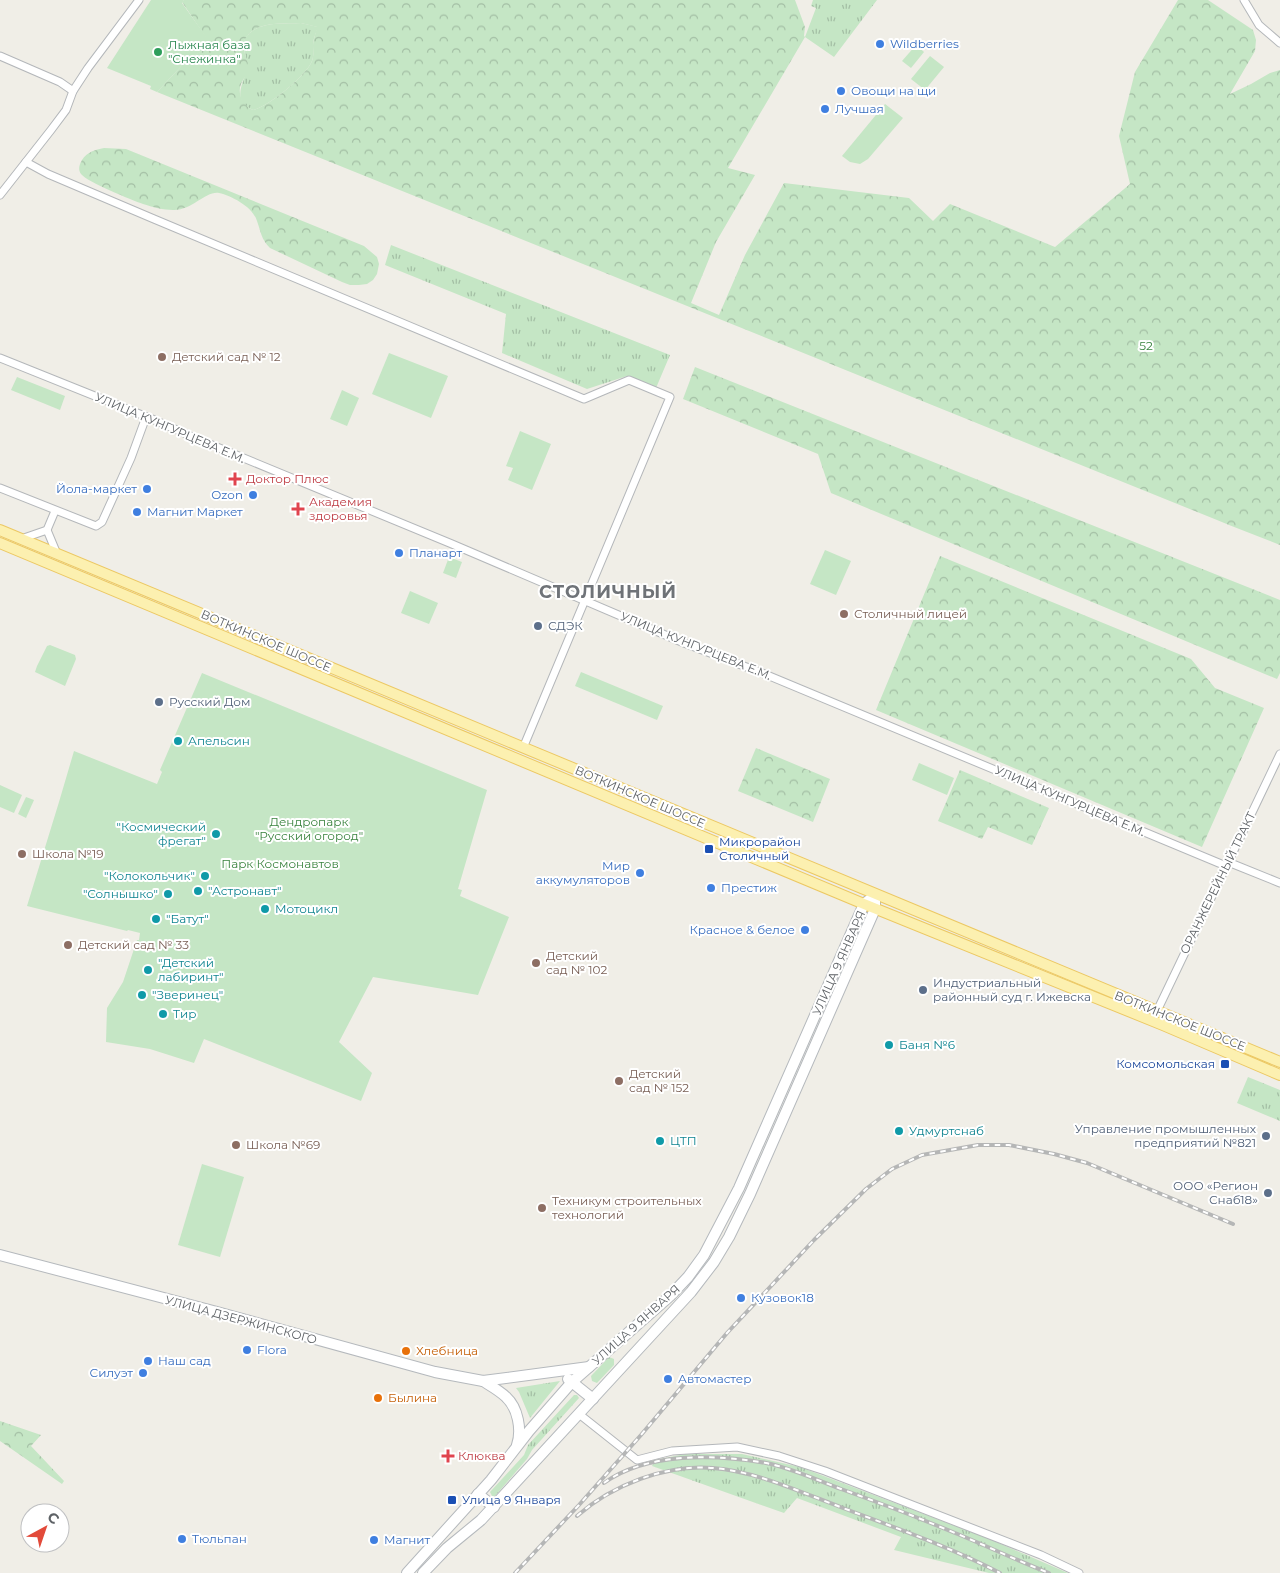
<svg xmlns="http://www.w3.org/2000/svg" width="1280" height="1573" font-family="Montserrat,sans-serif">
<defs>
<pattern id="grass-tufts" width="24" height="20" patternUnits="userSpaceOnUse" patternTransform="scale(1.25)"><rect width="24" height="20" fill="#c5e6c5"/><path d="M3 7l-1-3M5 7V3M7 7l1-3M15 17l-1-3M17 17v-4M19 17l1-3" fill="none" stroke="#a3bea4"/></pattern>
<pattern id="forest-crowns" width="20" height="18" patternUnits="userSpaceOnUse" patternTransform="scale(1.25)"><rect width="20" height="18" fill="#c5e6c5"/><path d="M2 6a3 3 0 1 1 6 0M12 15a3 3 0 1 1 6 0" fill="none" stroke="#a3bea4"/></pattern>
</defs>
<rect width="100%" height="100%" fill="#f0eee7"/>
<!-- grass -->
<g fill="url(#grass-tufts)">
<polygon points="813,0 877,0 834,57 805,37 816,8 811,6"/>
<path d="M 301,23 L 318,27 C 316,33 313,39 313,46 C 313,51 314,55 312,61 C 306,76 268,107 253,110 C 229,100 246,81 247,66 C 248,54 237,44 249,34 C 261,21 285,24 301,23 Z"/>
<polygon points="391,245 670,355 656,388 627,376 587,389 502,353 506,314 385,265"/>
<polygon points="1248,1077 1280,1090 1280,1121 1237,1103"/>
<polygon points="609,1357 614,1359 614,1365 597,1383 592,1381 591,1376"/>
<polygon points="560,1381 530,1418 519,1392 516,1388"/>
<polygon points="574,1395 577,1395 579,1398 532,1450 527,1459 495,1496 492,1496 490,1492 524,1455 528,1445"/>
<polygon points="685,1454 742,1454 800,1467 987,1538 1068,1573 989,1573 894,1550 901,1537 797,1498 784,1513 652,1466 655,1460"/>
</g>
<!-- forest -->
<g fill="url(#forest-crowns)" fill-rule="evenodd">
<path d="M 184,0 L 795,0 L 805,27 L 804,36 L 805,37 L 728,168 L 755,175 L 716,242 L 691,303 L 719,315 L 745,255 L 784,183 L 909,198 L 933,221 L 950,204 L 1055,247 L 1130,184 L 1119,136 L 1135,72 L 1178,0 L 1208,0 L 1253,30 L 1256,40 L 1255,51 L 1230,94 L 1251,84 L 1270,73 L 1280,70 L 1280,545 L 1229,525 L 1217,520 L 157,92 L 187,60 L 211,45 L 182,2 ZM 301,23 L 317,27 C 316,33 313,40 313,46 C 313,51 314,55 312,61 C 306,76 268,107 253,110 C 243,106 237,94 241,84 C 243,79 247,75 248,70 C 250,57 236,46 249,34 C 261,21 285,24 301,23 Z"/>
<path d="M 104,148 L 126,149 L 364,246 L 377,257 L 379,264 L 377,274 L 373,280 L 367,284 L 359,285 L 350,285 L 342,282 L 270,248 C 261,239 261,232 257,221 C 253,207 232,196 219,193 C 205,191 192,211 173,210 C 164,210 152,207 143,204 C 132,200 87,182 81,174 C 78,170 79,165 82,160 C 87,152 95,150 104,148 Z"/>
<polygon points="695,367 1280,600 1280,673 1277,679 831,493 818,454 683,399"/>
<polygon points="940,556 1191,659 1215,688 1264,708 1202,847 876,710"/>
<polygon points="756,748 830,779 813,822 738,791"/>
<polygon points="960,770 1049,808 1032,845 988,827 982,839 938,821"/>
<polygon points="0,1421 41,1435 31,1446 64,1481 62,1484 0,1441"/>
</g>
<!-- green -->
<g fill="#c5e6c5">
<polygon points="151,0 184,0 182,3 212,45 187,60 157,92 150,89 151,86 107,68"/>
<polygon points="916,45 924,52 911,68 902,61"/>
<polygon points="930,56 944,67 925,90 911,79"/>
<polygon points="885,104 903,118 868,159 860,164 850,162 842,156"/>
<polygon points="389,353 448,376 431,418 372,394"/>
<polygon points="17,377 65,396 60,410 11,390"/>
<polygon points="342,390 359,398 347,426 330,419"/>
<polygon points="520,431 551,444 532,490 508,480 513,468 506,466"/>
<polygon points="825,550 851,561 836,595 810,584"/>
<polygon points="449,557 462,562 456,578 443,573"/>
<polygon points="410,591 438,603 429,624 401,613"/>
<polygon points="50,645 75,655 76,659 65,686 35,672 37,666 47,646"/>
<polygon points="581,672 663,706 657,720 575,686"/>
<polygon points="202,673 487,790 458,889 462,890 460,896 509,917 478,995 373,977 339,1042 372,1073 361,1101 204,1039 194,1063 150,1049 106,1042 107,1008 123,982 137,940 139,940 140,933 128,930 127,931 27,906 59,802 74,751 157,784 162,772 160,770"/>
<polygon points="919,763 954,778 947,795 912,780"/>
<polygon points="0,785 22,795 14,813 0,807"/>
<polygon points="26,797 34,800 26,818 18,814"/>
<polygon points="202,1164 244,1177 220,1257 178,1245"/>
</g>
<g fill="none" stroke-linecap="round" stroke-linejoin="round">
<defs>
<g id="street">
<polyline points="1244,0 1259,25 1280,43"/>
<polyline points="0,56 60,82 73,91"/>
<polyline points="26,162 48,174 154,219 584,399 629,380 670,397 523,748"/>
<polyline points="0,195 51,130 66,110 73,91 88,68 139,0"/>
<polyline points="0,358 157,421 195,438 452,544 684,643 762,673 1226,866"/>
<polyline points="0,488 96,526 102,522 131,458 146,417"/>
<polyline points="47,530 57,554"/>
<polyline points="21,539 47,530 55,511"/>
<polyline points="1228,862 1280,883"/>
<polyline points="1157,1011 1280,754"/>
<polyline points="579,1414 637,1460 672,1451 737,1447 779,1456 825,1471 1041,1555 1079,1573"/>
</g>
<g id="secondary">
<polyline points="0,1255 217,1312 435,1372 483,1381 589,1367"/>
<polyline points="568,1379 593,1399"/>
<path d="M 483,1381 C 491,1386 500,1391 506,1397 C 518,1408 522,1430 517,1445"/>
<polyline points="478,1494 494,1507"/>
<polyline points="407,1573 491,1480 529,1431 572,1382 670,1296 688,1277 704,1255 739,1188 864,904 875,895"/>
<polyline points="423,1573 447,1548 481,1520 691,1292 714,1262 729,1237 750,1194 875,909 875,901"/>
</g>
<g id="primary">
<polyline points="0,530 1280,1062"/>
<polyline points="0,543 864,904 1163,1025 1280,1075"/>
</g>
</defs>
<!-- street casing -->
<use href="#street" stroke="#b4b7ba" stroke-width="9"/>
<!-- secondary casing -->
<use href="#secondary" stroke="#b5b9bd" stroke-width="12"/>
<!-- primary casing -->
<use href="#primary" stroke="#ecc863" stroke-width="12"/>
<!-- street -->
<use href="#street" stroke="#fff" stroke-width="7"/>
<!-- secondary -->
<use href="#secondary" stroke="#fff" stroke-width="10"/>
<!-- primary -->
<use href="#primary" stroke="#fcf0b0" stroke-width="10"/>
<defs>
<g id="rail">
<path d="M 604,1483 C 647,1452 715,1454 766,1463 C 791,1468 817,1480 841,1489 C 880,1503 917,1517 955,1533 C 987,1546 1018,1561 1049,1573"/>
<path d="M 577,1516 C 612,1485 666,1464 713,1468 C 755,1471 803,1493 843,1508 C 896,1528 950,1547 1000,1573"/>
<polyline points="515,1573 579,1505 641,1435 727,1333 814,1240 866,1189 892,1169 922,1155 978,1145 1009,1145 1054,1154 1087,1163 1233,1224"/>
</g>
</defs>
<!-- rail casing -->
<use href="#rail" stroke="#b5b6b6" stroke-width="4"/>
<!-- rail -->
<use href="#rail" stroke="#fff" stroke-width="2" stroke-dasharray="5.5" stroke-linecap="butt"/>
</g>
<!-- markers -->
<g fill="#3f7fe0" stroke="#fff" stroke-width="2">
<circle cx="880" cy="44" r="5"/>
<circle cx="841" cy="91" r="5"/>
<circle cx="825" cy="109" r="5"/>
<circle cx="147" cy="489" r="5"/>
<circle cx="253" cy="495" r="5"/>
<circle cx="137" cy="512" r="5"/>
<circle cx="399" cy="553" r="5"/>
<circle cx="640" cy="873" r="5"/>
<circle cx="711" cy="888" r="5"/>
<circle cx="805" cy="930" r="5"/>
<circle cx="741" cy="1298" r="5"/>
<circle cx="247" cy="1350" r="5"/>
<circle cx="148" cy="1361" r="5"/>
<circle cx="143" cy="1373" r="5"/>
<circle cx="668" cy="1379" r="5"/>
<circle cx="182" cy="1539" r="5"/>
<circle cx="374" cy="1540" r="5"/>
</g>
<circle fill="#2e9e5b" stroke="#fff" stroke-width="2" cx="158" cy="52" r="5"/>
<g fill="#8d6e63" stroke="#fff" stroke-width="2">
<circle cx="162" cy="357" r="5"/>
<circle cx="844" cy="614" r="5"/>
<circle cx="22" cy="854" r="5"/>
<circle cx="68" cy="945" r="5"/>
<circle cx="536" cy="963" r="5"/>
<circle cx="619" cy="1081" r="5"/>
<circle cx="236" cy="1145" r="5"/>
<circle cx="542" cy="1208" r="5"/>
</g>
<g fill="#e0444e" stroke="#fff" stroke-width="2">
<path d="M232.5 471.5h5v5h5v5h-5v5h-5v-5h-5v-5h5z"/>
<path d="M295.5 501.5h5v5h5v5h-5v5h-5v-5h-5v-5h5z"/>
<path d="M445.5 1448.5h5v5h5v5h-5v5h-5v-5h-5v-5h5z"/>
</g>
<g fill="#5c6f8a" stroke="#fff" stroke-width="2">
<circle cx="538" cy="626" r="5"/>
<circle cx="159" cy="702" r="5"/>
<circle cx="923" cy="990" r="5"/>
<circle cx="1266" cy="1136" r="5"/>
<circle cx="1268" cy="1193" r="5"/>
</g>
<g fill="#0f9aa8" stroke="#fff" stroke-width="2">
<circle cx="178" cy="741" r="5"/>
<circle cx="216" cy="834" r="5"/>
<circle cx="205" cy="876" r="5"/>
<circle cx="198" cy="891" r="5"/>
<circle cx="168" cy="894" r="5"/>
<circle cx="265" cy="909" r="5"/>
<circle cx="156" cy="919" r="5"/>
<circle cx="148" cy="970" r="5"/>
<circle cx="142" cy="995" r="5"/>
<circle cx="163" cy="1014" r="5"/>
<circle cx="889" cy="1045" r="5"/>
<circle cx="899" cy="1131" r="5"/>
<circle cx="660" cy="1141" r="5"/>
</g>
<g fill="#1a4fb4" stroke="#fff" stroke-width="2">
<rect x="704" y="844" width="10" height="10" rx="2.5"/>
<rect x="1220" y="1059" width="10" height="10" rx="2.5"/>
<rect x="447" y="1495" width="10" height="10" rx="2.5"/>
</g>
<g fill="#e8710a" stroke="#fff" stroke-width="2">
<circle cx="406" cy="1351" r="5"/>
<circle cx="378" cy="1398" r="5"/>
</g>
<g text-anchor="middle" stroke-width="4" stroke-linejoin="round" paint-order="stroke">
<!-- shop labels -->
<g font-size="12" fill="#366cbe" stroke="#fff" text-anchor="start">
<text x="890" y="48">Wildberries</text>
<text x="851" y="95">Овощи на щи</text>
<text x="835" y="113">Лучшая</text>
<text x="137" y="493" text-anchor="end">Йола-маркет</text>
<text x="243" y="499" text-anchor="end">Ozon</text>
<text x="147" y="516">Магнит Маркет</text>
<text x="409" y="557">Планарт</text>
<text x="630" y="870" text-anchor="end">Мир<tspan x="630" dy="14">аккумуляторов</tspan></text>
<text x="721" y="892">Престиж</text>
<text x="795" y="934" text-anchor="end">Красное &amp; белое</text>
<text x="751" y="1302">Кузовок18</text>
<text x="257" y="1354">Flora</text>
<text x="158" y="1365">Наш сад</text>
<text x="133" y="1377" text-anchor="end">Силуэт</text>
<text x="678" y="1383">Автомастер</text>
<text x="192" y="1543">Тюльпан</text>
<text x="384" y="1544">Магнит</text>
</g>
<!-- leisure labels -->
<g font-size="12" fill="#27864d" stroke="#fff" text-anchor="start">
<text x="168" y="49">Лыжная база<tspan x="168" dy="14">"Снежинка"</tspan></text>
</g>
<!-- park labels -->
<g font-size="12" fill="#39833e" stroke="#fff">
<text x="1146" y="350">52</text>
<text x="309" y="826">Дендропарк<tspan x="309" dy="14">"Русский огород"</tspan></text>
<text x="280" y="868">Парк Космонавтов</text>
</g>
<!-- education labels -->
<g font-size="12" fill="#785e54" stroke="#fff" text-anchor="start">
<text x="172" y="361">Детский сад № 12</text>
<text x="854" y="618">Столичный лицей</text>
<text x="32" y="858">Школа №19</text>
<text x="78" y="949">Детский сад № 33</text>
<text x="546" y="960">Детский<tspan x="546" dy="14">сад № 102</tspan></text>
<text x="629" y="1078">Детский<tspan x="629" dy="14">сад № 152</tspan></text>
<text x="246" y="1149">Школа №69</text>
<text x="552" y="1205">Техникум строительных<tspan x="552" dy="14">технологий</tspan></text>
</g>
<!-- street labels -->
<g font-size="12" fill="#5e6266" stroke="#fff">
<text transform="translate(170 428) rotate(23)" y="4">УЛИЦА КУНГУРЦЕВА Е.М.</text>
<text transform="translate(266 641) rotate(23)" y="4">ВОТКИНСКОЕ ШОССЕ</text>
<text transform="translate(696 646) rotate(22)" y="4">УЛИЦА КУНГУРЦЕВА Е.М.</text>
<text transform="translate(640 797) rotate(23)" y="4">ВОТКИНСКОЕ ШОССЕ</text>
<text transform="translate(1070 801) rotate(23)" y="4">УЛИЦА КУНГУРЦЕВА Е.М.</text>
<text transform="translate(1218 883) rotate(-64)" y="4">ОРАНЖЕРЕЙНЫЙ ТРАКТ</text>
<text transform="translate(839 963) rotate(-66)" y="4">УЛИЦА 9 ЯНВАРЯ</text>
<text transform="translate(1180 1021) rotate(22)" y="4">ВОТКИНСКОЕ ШОССЕ</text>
<text transform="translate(241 1320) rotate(15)" y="4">УЛИЦА ДЗЕРЖИНСКОГО</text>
<text transform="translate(636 1325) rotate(-42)" y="4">УЛИЦА 9 ЯНВАРЯ</text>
</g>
<!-- health labels -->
<g font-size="12" fill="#be3a42" stroke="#fff" text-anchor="start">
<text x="246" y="483">Доктор Плюс</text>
<text x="309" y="506">Академия<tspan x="309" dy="14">здоровья</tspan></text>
<text x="458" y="1460">Клюква</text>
</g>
<!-- service labels -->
<g font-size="12" fill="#4e5e75" stroke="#fff" text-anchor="start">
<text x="548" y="630">СДЭК</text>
<text x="169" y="706">Русский Дом</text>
<text x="933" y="987">Индустриальный<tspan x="933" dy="14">районный суд г. Ижевска</tspan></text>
<text x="1256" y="1133" text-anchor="end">Управление промышленных<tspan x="1256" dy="14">предприятий №821</tspan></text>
<text x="1258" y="1190" text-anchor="end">ООО «Регион<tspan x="1258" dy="14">Снаб18»</tspan></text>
</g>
<!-- culture labels -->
<g font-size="12" fill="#0d838f" stroke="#fff" text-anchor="start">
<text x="188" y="745">Апельсин</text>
<text x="206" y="831" text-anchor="end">"Космический<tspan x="206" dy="14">фрегат"</tspan></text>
<text x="195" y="880" text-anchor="end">"Колокольчик"</text>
<text x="208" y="895">"Астронавт"</text>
<text x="158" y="898" text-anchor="end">"Солнышко"</text>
<text x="275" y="913">Мотоцикл</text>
<text x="166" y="923">"Батут"</text>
<text x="158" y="967">"Детский<tspan x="158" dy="14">лабиринт"</tspan></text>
<text x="152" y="999">"Зверинец"</text>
<text x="173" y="1018">Тир</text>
<text x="899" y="1049">Баня №6</text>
<text x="909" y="1135">Удмуртснаб</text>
<text x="670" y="1145">ЦТП</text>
</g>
<!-- transit labels -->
<g font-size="12" fill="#164399" stroke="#fff" text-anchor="start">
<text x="719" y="846">Микрорайон<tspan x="719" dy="14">Столичный</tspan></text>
<text x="1215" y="1068" text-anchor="end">Комсомольская</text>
<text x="462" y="1504">Улица 9 Января</text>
</g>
<!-- food labels -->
<g font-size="12" fill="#c56008" stroke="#fff" text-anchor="start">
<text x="416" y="1355">Хлебница</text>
<text x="388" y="1402">Былина</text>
</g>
<!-- district labels -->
<g font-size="18" font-weight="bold" letter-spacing="1" fill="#6f7378" stroke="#fff">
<text x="608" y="598">СТОЛИЧНЫЙ</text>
</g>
</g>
<!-- north arrow -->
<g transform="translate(45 1528) rotate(40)"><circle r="24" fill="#ffffff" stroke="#bfc0c2"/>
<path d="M0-4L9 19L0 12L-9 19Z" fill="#e24a3a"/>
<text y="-8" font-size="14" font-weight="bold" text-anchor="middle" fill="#5e6266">С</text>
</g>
</svg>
